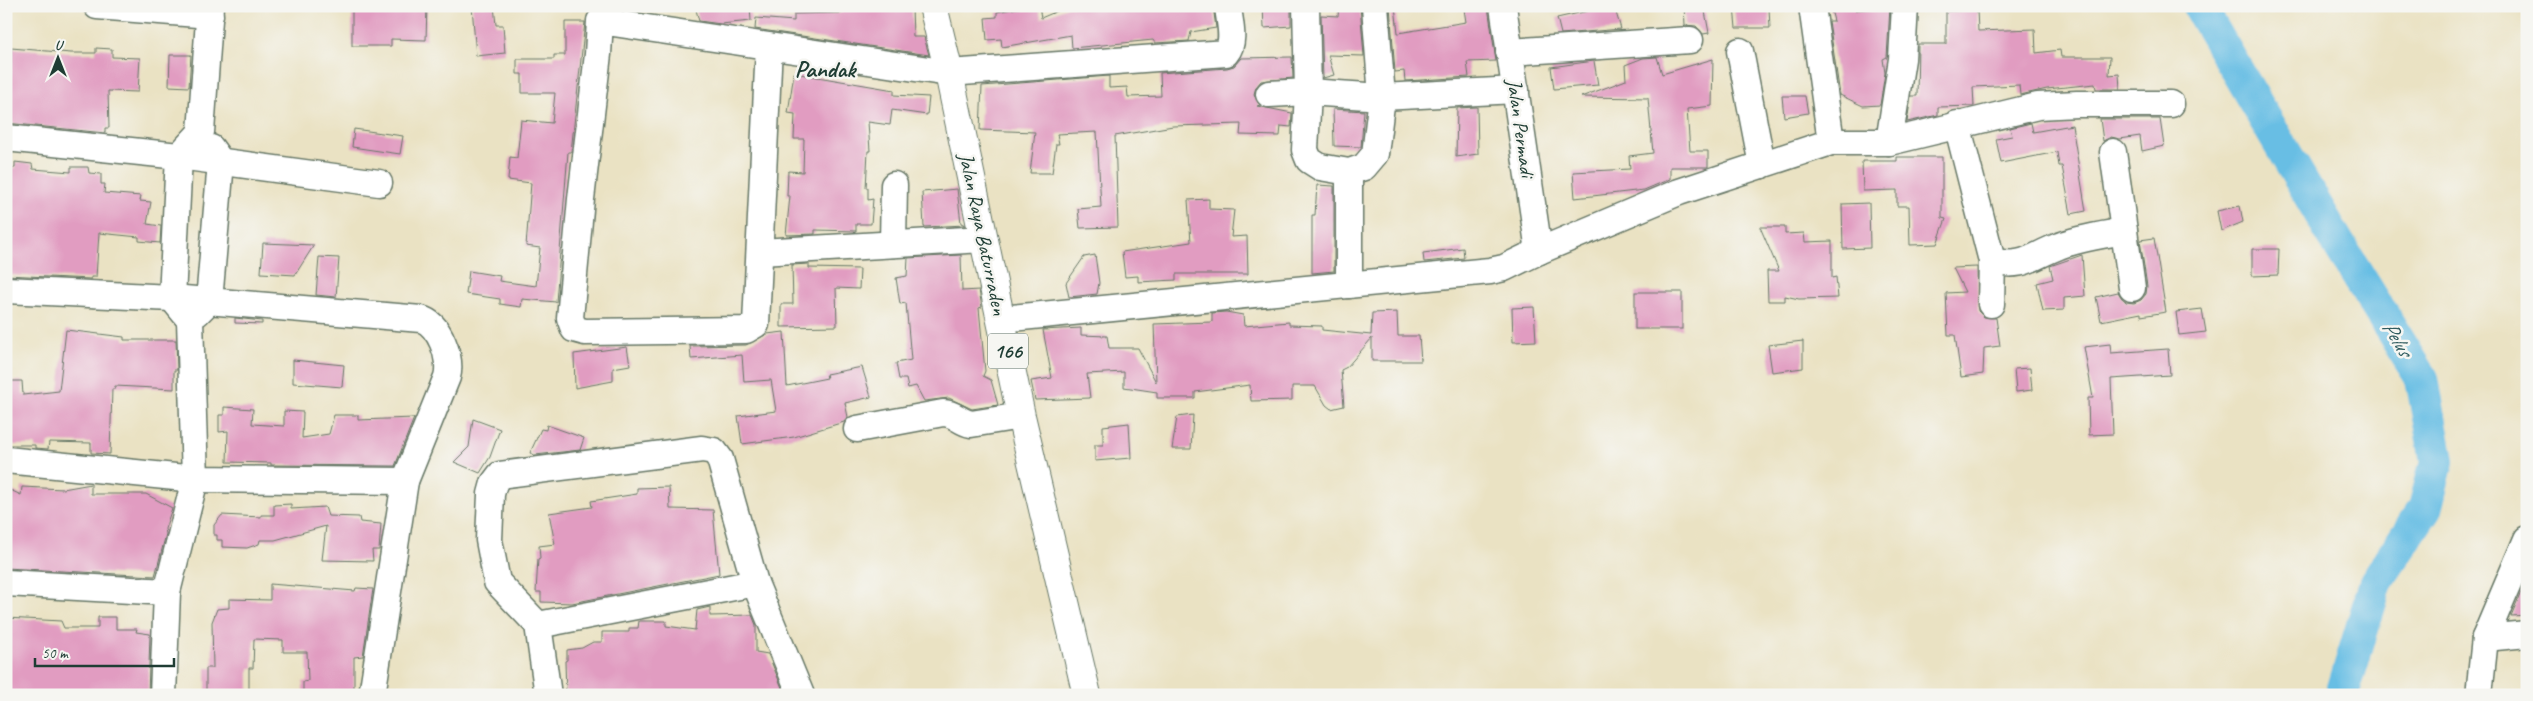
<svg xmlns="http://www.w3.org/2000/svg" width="2533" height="701" font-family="Caveat,sans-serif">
<rect width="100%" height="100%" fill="#f6f6f2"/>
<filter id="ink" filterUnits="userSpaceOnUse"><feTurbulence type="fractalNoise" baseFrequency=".02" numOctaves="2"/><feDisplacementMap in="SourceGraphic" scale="10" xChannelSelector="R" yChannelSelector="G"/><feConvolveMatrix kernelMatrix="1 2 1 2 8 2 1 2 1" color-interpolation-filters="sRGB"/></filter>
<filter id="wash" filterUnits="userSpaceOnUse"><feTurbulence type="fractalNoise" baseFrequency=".0096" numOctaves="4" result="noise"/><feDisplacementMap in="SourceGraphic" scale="20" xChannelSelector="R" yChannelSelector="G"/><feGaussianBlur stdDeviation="1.12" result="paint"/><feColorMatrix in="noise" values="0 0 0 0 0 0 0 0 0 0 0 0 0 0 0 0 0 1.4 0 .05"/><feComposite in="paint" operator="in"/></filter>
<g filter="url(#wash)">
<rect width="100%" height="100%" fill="#eae2c3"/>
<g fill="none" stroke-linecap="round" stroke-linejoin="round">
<!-- river -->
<polyline stroke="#67bee4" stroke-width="34" points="2199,6 2339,245 2422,379 2437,461 2425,508 2376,582 2342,695"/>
</g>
<g id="blocks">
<!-- building -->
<g fill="#e19cc1">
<polygon points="352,6 427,6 426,40 391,39 391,46 352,46"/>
<polygon points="472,6 494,6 496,25 503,25 505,53 476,56"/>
<polygon points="695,6 750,6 751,21 721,24 699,21"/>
<polygon points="843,6 912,7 913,37 924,37 929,55 755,29 756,18 794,21 794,14 841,13"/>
<polygon points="1028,6 1039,6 1041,18 1069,6 1213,6 1216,28 1191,32 1189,41 1155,43 1153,40 1072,48 1071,35 1002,47 1001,39 987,40 985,18 997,17 997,12"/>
<polygon points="1263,6 1291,6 1291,26 1264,28"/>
<polygon points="1339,6 1360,6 1364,56 1328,55 1334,75 1323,78 1321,15 1338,16"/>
<polygon points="1390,6 1395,6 1398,33 1466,22 1464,9 1488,7 1496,61 1467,62 1469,77 1405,81 1404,71 1395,72"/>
<polygon points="1586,6 1614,6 1621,29 1561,34 1557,18 1588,11"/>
<polygon points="1684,6 1704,6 1709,33 1703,34 1696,26 1685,25"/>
<polygon points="1830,6 1854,6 1855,10 1890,7 1887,57 1883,59 1885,73 1880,105 1863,106 1840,95 1829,21 1834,21"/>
<polygon points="1734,7 1769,8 1770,28 1736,28"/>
<polygon points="1977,10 1978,31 2035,29 2036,53 2060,50 2061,57 2110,57 2109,75 2119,74 2120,89 2096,89 2095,84 2047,89 2020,95 2019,85 1973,87 1974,106 1938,107 1938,115 1907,122 1911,96 1917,96 1918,44 1946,44 1946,11"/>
<polygon points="565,22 585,22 571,152 568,152 556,302 522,299 521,307 500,304 500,299 466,294 469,271 500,276 499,281 536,286 540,248 526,246 531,183 508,180 510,157 517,158 521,120 552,123 555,93 522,93 522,74 517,74 517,59 554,59 554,55 565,55"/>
<polygon points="11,48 71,53 96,53 96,48 112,49 112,57 140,58 138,92 108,91 109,128 105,128 105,133 6,123 6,94 10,93"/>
<polygon points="170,55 191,55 189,87 169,86"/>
<polygon points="1292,57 1293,78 1261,81 1256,87 1254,94 1260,105 1257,106 1292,113 1291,127 1281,126 1280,136 1240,135 1241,124 1173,126 1115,136 1118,227 1080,228 1078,209 1101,207 1097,132 1057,134 1059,144 1056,144 1052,173 1030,173 1035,132 980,130 982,86 1109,76 1109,88 1127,87 1128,97 1161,96 1160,73 1227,68 1234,66 1241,58"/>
<polygon points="1657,57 1662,74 1713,59 1712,106 1687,109 1690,151 1708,151 1708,167 1670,167 1670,179 1644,190 1575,198 1573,172 1630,169 1629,156 1653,153 1648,98 1581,97 1626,80 1625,65 1643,58"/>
<polygon points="1594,61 1598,85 1554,89 1551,67"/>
<polygon points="794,73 894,90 894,95 929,97 927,115 892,110 890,125 868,122 870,151 868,151 866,188 868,188 868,200 873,199 871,224 856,224 856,231 815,230 815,234 786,235 790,196 787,196 788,171 803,172 804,139 794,139 795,114 788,113"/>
<polygon points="1782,96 1805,96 1808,113 1784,117"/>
<polygon points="1477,107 1478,154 1456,157 1457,108"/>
<polygon points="1333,109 1364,111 1361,147 1334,146"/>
<polygon points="2100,119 2160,119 2164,146 2142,151 2140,136 2120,139 2111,137 2103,141"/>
<polygon points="2031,123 2033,132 2072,125 2086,211 2071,214 2062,166 2059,166 2057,152 2001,163 1996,139 2012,136 2010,128"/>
<polygon points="354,129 403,136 400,154 352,147"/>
<polygon points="1897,157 1942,157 1942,218 1946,219 1937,244 1910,245 1909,206 1897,206 1897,190 1863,191 1862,161 1897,161"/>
<polygon points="15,162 32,164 33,169 71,172 71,167 88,167 89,173 101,174 101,184 105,184 104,193 141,196 140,201 151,202 147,224 161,226 160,243 139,241 139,237 99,233 96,277 91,277 91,279 6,275 9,210 6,210 6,168 15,168"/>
<polygon points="1317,185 1334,186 1334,271 1312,273 1312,215 1315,215"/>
<polygon points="957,189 961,223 965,225 924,227 922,192"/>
<polygon points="1209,199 1209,209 1234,210 1231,237 1247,236 1248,274 1176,274 1176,280 1138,282 1138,276 1125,277 1122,252 1191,242 1188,200"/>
<polygon points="1869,203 1870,248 1843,249 1842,204"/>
<polygon points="2240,206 2243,222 2221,231 2217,211"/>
<polygon points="1760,227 1785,227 1785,234 1804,233 1805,242 1832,241 1832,278 1836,277 1838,298 1799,299 1785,296 1785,301 1768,301 1767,271 1779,271"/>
<polygon points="2154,238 2166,312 2141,316 2141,313 2101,321 2096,297 2118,292 2126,302 2134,303 2141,300 2146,294 2147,286 2140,240"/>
<polygon points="263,243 314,245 295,275 261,273"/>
<polygon points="1463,248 1464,258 1424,262 1423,253"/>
<polygon points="2252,249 2279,249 2278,275 2252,276"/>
<polygon points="961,255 962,291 979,290 982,307 979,308 985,371 983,376 991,380 998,405 972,409 949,398 924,401 916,386 908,388 906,379 899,379 896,363 911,360 906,303 900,304 896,278 907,276 908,258"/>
<polygon points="1095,255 1099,283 1097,294 1069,297 1066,283 1084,257"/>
<polygon points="2082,255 2085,296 2064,298 2064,310 2043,311 2037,283 2053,279 2050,266"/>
<polygon points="319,257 339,258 336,297 316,295"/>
<polygon points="809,264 809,268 860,269 859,289 836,288 837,326 781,327 781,304 793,304 792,265"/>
<polygon points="1977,267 1978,311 1984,317 1996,318 2000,346 1984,348 1983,374 1961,377 1955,335 1948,335 1946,293 1965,292 1953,268"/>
<rect x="1635" y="292" width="47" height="37"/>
<polygon points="1534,307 1536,341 1513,342 1512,308"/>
<polygon points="2202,309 2206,332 2179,335 2176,312"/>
<polygon points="1226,312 1243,315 1244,326 1289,322 1289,325 1322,326 1322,330 1371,335 1372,313 1397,312 1398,336 1419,336 1421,361 1372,361 1372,338 1347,367 1341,370 1344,406 1331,409 1326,405 1315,386 1292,386 1292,400 1251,401 1250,385 1195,392 1195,398 1157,398 1157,392 1124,387 1124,372 1087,374 1090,398 1035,400 1031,381 1052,378 1043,330 1081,328 1081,335 1107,336 1109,348 1138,348 1156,382 1154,324 1212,322 1212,313"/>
<polygon points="235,318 262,321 262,324 235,323"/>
<polygon points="66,330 124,337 124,340 176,340 177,370 174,370 174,389 115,386 115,389 112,389 110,454 91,453 91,443 49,442 48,449 35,448 35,445 6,445 6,381 22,381 23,395 59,391"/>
<polygon points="784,332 787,386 827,378 826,374 862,367 871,397 845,403 848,417 844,422 794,437 742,444 738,416 776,411 771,380 744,382 742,355 691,359 690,346 746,345 767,334"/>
<polygon points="1803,341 1803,368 1772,372 1768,345"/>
<polygon points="2110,344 2111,353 2168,349 2170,375 2111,379 2113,434 2089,435 2088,398 2093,398 2084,347"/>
<polygon points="627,347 630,365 613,368 613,381 575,388 574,354"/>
<polygon points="293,360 344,365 342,387 293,383"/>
<polygon points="2030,368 2032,390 2016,392 2014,369"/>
<polygon points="224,407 253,409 252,424 284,426 284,411 303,412 302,438 329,434 334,415 358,415 358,420 414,418 395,466 271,465 271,463 227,462 228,431 219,432 219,415 224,415"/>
<polygon points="1193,415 1191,449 1172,449 1177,417"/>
<polygon points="473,419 500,429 490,457 480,473 454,462 469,447"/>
<polygon points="1129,423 1131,458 1095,461 1095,445 1103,445 1103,426"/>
<polygon points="547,425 584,438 580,450 535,455 530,453 541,429 546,430"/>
<polygon points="91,484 91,494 146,494 172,508 165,529 166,534 155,576 6,568 6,488 21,495 22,487 63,489"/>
<polygon points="669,487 670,509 713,510 719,574 572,603 541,602 541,592 536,592 538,559 540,558 539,546 555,544 549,513 592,507 591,501 637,494 637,488"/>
<polygon points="291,504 291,509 325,507 328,516 359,517 360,522 381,524 379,550 372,550 373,561 322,560 326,526 275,540 260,540 259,544 247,548 222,547 222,540 217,540 217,535 214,535 214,525 222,515 261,517 261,515 274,515 274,505"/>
<polygon points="2527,578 2527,615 2511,616"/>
<polygon points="270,584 355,591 356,588 373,589 363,656 354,657 354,695 303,695 303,682 308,681 307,652 283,652 283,640 254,639 253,668 249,668 249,695 206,695 206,668 213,668 212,622 217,609 229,608 229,599 270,600"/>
<polygon points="710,607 710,616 752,615 756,625 756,652 768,654 785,695 566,695 565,661 567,660 567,650 582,648 593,642 602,642 602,632 629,632 629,628 638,628 639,621 666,621 666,626 695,630 697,610"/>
<polygon points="98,617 116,617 116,629 137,629 136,632 150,634 148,695 6,695 6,618 61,621 64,628 98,628"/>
</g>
</g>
</g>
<g filter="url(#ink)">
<use href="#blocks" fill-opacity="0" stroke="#676" stroke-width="1"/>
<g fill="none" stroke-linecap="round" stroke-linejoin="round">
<defs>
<g id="minor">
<polyline points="97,6 210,15"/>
<polyline points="1306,6 1308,92 1305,150 1309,160 1320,167 1349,172 1364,167 1375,154 1382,97 1375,6"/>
<polyline points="1503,6 1539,251"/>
<polyline points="1812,6 1831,142"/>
<path d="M 769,46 L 756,324 L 746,330 L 585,332 L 574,329 L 570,318 L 581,199 L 598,54 L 600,21 L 949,73 L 1226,53 C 1236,41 1229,21 1228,6"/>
<polyline points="1740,51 1762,165"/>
<polyline points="1509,52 1690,40"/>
<polyline points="1269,94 1308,92 1382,97 1516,90"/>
<polyline points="1957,124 1992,261 1991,304"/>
<polyline points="6,138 179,156 379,183"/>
<polyline points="1889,142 1902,59 1905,6"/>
<polyline points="2113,152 2132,288"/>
<polyline points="1349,172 1349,285"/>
<polyline points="893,244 894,185"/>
<polyline points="760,252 984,239"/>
<path d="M 1992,261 C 2024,269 2032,256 2059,246 C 2079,238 2103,235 2124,231"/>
<path d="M 6,290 L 172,298 L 421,319 C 440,324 452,359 447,377 L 405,481 L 195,479 L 6,460"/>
<polyline points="197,313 209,301 221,162 211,148"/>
<polyline points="1001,319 1490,271 1504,268 1539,251 1679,192 1831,142 1889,142 2038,106 2077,104 2171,104"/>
<path d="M 857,429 L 943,413 C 955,413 960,422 971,424 L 1021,416"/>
<polyline points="6,583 167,592"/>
<polyline points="538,625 755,583"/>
<polyline points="2485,638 2527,634"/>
<polyline points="163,695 167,592 195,479 190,320 172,298 179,156 201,132 210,6"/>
<polyline points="372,695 405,481"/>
<polyline points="548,695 538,625 497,582 489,540 491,494 494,483 500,475 702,449 714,451 720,459 755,583 801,695"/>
<polyline points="2479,695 2485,638 2527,539"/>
</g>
<polyline id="major" points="933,6 949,73 1021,416 1087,695"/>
</defs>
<!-- minor casing -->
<use href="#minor" stroke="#676" stroke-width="29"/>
<!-- major casing -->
<use href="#major" stroke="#676" stroke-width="30"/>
<!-- minor -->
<use href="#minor" stroke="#fff" stroke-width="26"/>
<!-- major -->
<use href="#major" stroke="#fff" stroke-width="28"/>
</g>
</g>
<g text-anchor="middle" stroke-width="5" stroke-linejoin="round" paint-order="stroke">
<!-- shield labels -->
<rect fill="#f6f6f2" stroke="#60746d" stroke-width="1" x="988" y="333.5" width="40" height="35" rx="4"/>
<g font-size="20" font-weight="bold" fill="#1f3d34">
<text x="1008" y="358">166</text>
</g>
<!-- street labels -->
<g font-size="21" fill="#1f3d34" stroke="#f6f6f2">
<text transform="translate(1521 128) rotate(82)" y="7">Jalan Permadi</text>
<text transform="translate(983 234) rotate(78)" y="7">Jalan Raya Baturraden</text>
</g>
<!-- water labels -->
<g font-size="22" font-style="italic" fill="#315d60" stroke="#f6f6f2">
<text transform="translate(2398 338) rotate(59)" y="8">Pelus</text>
</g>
<!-- quarter labels -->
<g font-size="24" font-weight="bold" fill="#1f3d34" stroke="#f6f6f2">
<text x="825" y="77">Pandak</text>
</g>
</g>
<!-- margin -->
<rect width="2533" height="701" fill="none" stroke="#f6f6f2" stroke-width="25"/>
<!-- north arrow -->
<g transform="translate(58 58)" stroke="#f6f6f2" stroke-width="4" paint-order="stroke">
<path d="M0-4L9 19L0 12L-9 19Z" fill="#1f3d34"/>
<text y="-8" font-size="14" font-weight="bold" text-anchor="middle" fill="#1f3d34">U</text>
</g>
<!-- scale -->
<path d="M35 658v8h139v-8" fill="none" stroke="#1f3d34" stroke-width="2.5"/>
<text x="42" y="658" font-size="15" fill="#1f3d34" stroke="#f6f6f2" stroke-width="4" paint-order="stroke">50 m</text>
</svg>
